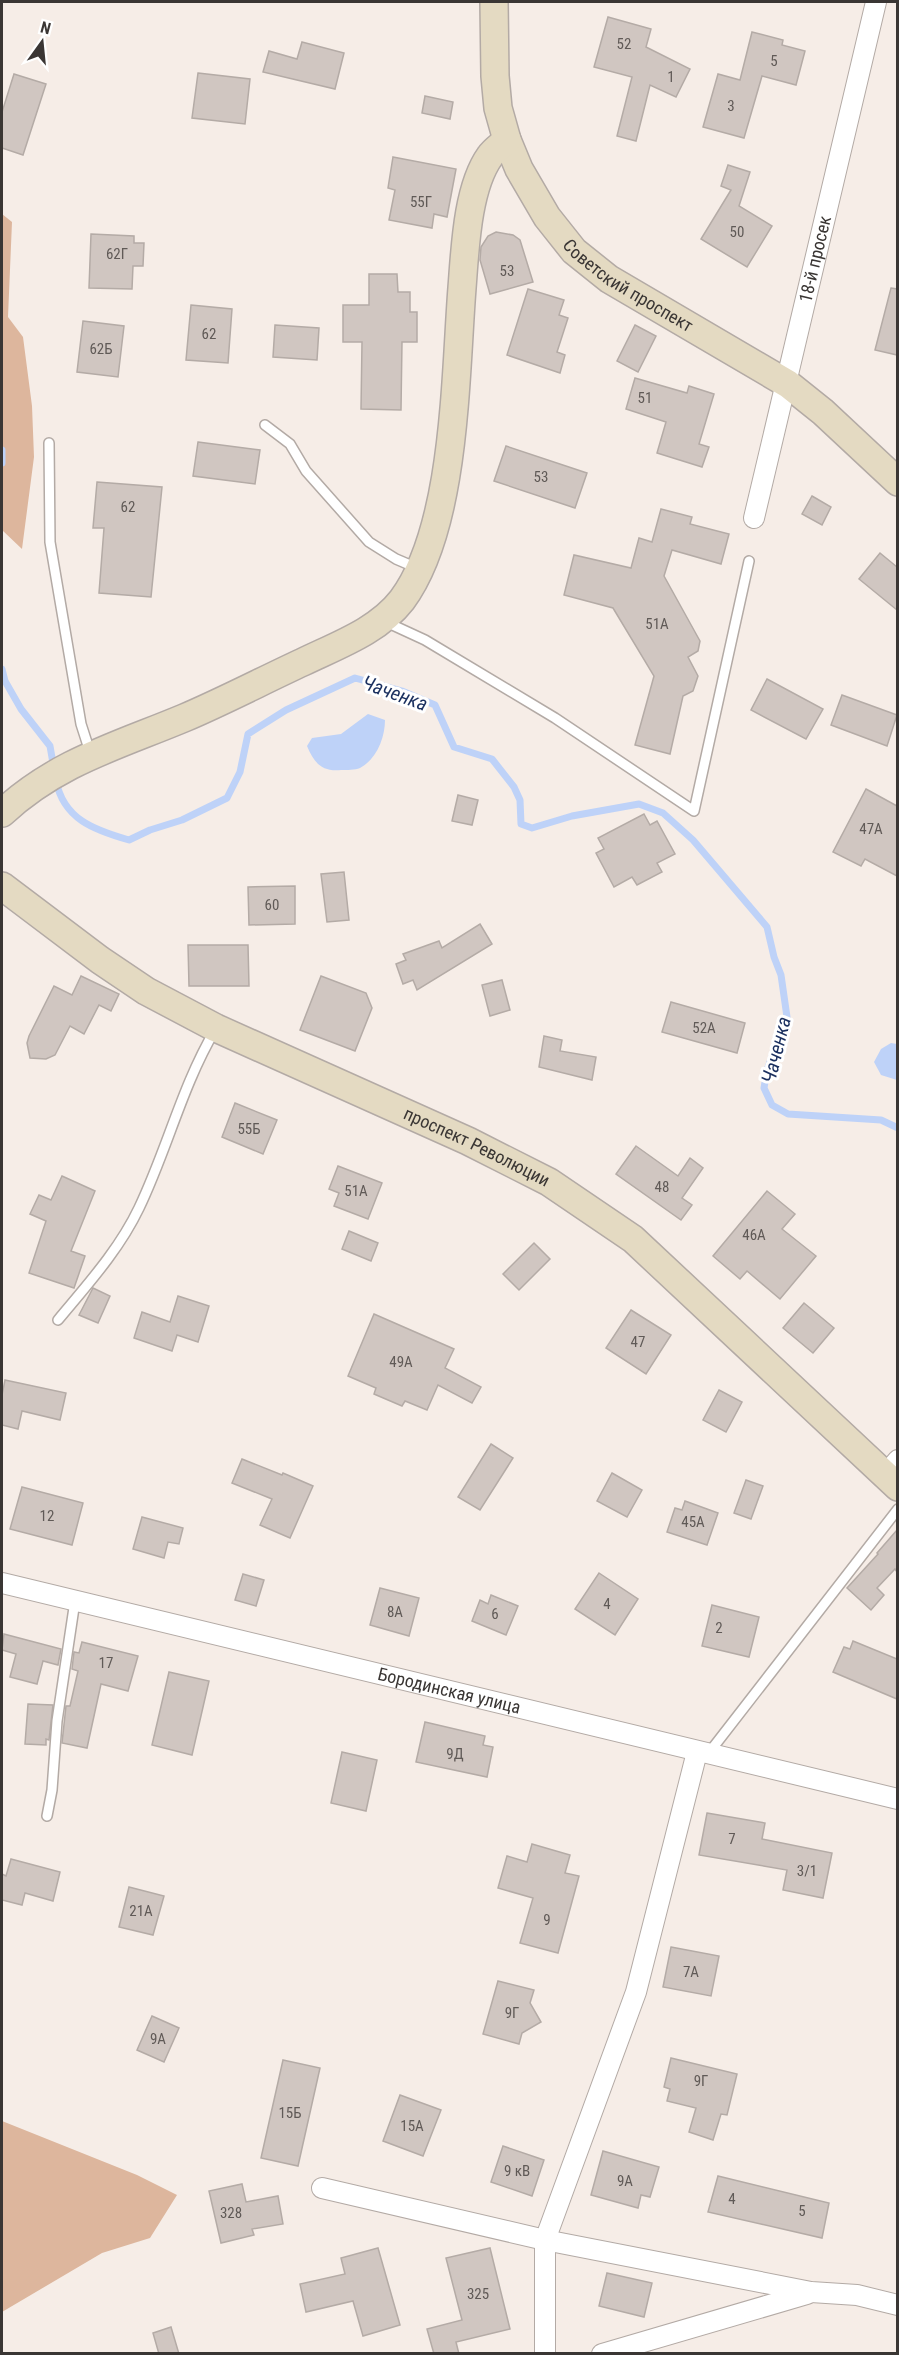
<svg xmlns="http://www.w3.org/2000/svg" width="899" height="2355" font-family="'Roboto Condensed',sans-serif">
<rect width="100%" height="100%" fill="#f6ede7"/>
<!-- forest -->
<g fill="#ddb69d">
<polygon points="2,214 12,222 8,317 23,337 32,406 34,457 22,549 2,530"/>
<polygon points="2,2121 137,2175 177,2195 150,2238 102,2253 2,2312"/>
</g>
<!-- water -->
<g fill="#bed2f8">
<path d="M 368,714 L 385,720 C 385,737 377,759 360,768 C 355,770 347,770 341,770 C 322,772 314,763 307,746 L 312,738 L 341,734 Z"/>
<polygon points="891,1043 897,1044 897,1080 881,1075 874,1062 881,1049"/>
</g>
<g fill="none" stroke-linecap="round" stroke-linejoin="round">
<!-- stream -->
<g stroke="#bed2f8" stroke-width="7">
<polyline points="2,450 2,463"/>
<polyline points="2,669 5,681 21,709 50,746 54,769"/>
<path d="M 56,780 C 63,819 94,830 129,840 L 150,830 L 182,820 L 227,798 L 240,772 L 248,734 L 286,710 L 355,678 L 402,691 L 435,705 L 454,747 L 492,759 L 514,787 L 520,800 L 521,824 L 532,828 L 572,816 L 639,804 L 663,813 L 693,840 L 767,927 L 774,957 L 781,975 L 787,1017 L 767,1070 L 764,1088 L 772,1105 L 788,1114 L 881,1120 L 898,1128"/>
</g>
</g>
<!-- building -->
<g fill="#d0c6c1" stroke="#b4aba6" stroke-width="1.5">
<polygon points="608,17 651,29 646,47 690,69 676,97 650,85 636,141 617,136 632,77 594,67"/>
<polygon points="752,32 783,40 782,45 805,51 796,85 762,76 744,138 703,127 718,74 740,80"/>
<polygon points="302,42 344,53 335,89 263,72 269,51 297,59"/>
<polygon points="198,73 250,79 245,124 192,118"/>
<polygon points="14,74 46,84 23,155 2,148 2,112"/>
<polygon points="425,96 453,102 450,119 422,113"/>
<polygon points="393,157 456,169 447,217 434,214 432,228 389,220 395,190 388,188"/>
<polygon points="728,165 750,172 739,206 772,226 747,267 701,239 731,190 721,186"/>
<polygon points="496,232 513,235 520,240 533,282 490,294 480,260 481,247 488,236"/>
<polygon points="91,234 134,236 134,243 144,243 143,266 133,266 132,289 89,288"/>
<polygon points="369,274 397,274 398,292 410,292 410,312 417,312 417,342 402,342 401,410 361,409 362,342 343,342 343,305 369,305"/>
<polygon points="891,288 897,289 897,355 875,350"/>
<polygon points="528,289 564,300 559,315 568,318 557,352 565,355 560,373 507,355"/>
<polygon points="191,305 232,309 228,363 186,360"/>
<polygon points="83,321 124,326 118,377 77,372"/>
<polygon points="275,325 319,328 317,360 273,357"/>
<polygon points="635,325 656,336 638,372 617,361"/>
<polygon points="635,378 687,393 689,386 714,394 699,444 709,447 702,467 657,453 666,422 626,409"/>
<polygon points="198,442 260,450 255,484 193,476"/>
<polygon points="506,446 587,473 575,508 494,481"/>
<polygon points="97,482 162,487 151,597 99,593 104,528 93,528"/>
<polygon points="812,496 831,507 822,525 802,514"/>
<polygon points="661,509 692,517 690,524 729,534 721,564 672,550 664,576 700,641 698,651 688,657 698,676 693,691 683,696 670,754 635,745 654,676 613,608 564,595 574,555 631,568 639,538 652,542"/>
<polygon points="880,553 897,567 897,610 859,579"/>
<polygon points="767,679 823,709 806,739 751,710"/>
<polygon points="842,695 897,715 887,746 831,725"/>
<polygon points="866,789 897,806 897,876 865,859 861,866 833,852"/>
<polygon points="458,795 478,800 472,825 452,821"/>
<polygon points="644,814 650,825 657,821 675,854 657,863 662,872 637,885 632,877 614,887 596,853 604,849 598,838"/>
<polygon points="344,872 349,920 327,922 321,874"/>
<polygon points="295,886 295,924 249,925 248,887"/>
<polygon points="480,924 492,944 417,990 413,980 403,984 396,964 406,960 403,954 439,941 442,948"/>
<polygon points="188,945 248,945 249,986 189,986"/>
<polygon points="81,976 119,994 111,1011 99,1005 84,1034 70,1026 55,1055 46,1059 30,1058 27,1043 29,1036 54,986 72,995"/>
<polygon points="321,976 366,993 372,1008 355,1051 300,1030"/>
<polygon points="502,980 510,1010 490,1016 482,985"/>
<polygon points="671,1002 745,1023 737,1053 662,1032"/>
<polygon points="544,1036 562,1040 560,1051 596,1057 592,1080 539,1067"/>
<polygon points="235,1103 277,1120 263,1154 222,1137"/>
<polygon points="636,1146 678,1176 690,1158 703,1168 682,1198 692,1205 681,1220 616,1174"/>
<polygon points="338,1166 382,1183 368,1219 334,1206 339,1193 329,1189"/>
<polygon points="62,1176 95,1191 71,1251 85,1256 74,1288 29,1273 46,1221 30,1214 39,1195 51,1200"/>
<polygon points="767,1191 795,1214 782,1229 816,1256 780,1299 747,1271 740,1279 713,1256"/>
<polygon points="349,1231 378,1243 371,1261 342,1249"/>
<polygon points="534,1243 550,1259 519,1290 503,1274"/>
<polygon points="93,1288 110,1296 98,1323 79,1315"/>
<polygon points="178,1296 209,1306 198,1342 177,1335 172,1351 134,1338 142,1312 170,1322"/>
<polygon points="804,1303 834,1328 813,1353 783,1328"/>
<polygon points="631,1310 671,1335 646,1374 606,1348"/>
<polygon points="374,1314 454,1349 445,1368 481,1387 472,1403 438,1385 427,1410 405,1401 402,1406 374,1394 376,1388 348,1376"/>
<polygon points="5,1380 66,1393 60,1420 22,1411 18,1429 2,1425 2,1395"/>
<polygon points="719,1390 742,1402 726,1432 703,1420"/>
<polygon points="491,1444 513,1458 480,1510 458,1497"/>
<polygon points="242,1459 282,1475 283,1473 313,1486 290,1538 260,1525 272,1499 232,1483"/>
<polygon points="612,1473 642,1490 627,1517 597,1501"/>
<polygon points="746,1480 763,1486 751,1519 734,1513"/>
<polygon points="22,1487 83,1503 72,1545 10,1529"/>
<polygon points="685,1501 718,1513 707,1545 667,1532 675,1508 682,1510"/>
<polygon points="142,1517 183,1528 179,1544 168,1542 164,1558 133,1549"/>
<polygon points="897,1530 897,1572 895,1569 877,1588 884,1595 871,1610 847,1588 878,1554 877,1553"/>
<polygon points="599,1573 638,1599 615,1635 575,1609"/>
<polygon points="243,1574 264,1580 256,1606 235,1600"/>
<polygon points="380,1588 419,1598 409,1636 370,1625"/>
<polygon points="491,1595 518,1606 506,1635 472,1621 480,1600 488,1604"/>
<polygon points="712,1605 759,1617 749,1657 702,1646"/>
<polygon points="4,1634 61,1649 58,1665 43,1661 37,1684 10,1677 16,1654 2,1650"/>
<polygon points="853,1641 897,1659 897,1699 833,1672 844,1647 850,1649"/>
<polygon points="82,1642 138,1656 128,1691 101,1684 87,1748 62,1743 66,1706 70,1706 78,1671 72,1669 74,1652 79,1653"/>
<polygon points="169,1672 209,1681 192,1755 152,1745"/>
<polygon points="28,1704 53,1705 49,1740 46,1739 46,1745 25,1744"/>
<polygon points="425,1722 485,1736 483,1745 493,1747 487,1777 416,1762"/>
<polygon points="342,1752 377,1760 366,1811 331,1803"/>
<polygon points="707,1813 765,1823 762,1839 832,1853 823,1898 783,1890 787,1870 699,1855"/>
<polygon points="532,1844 570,1855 565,1873 579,1876 558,1953 520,1943 533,1898 498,1888 507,1856 527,1862"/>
<polygon points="11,1859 60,1872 53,1901 25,1893 22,1905 2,1900 2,1874 6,1876"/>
<polygon points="129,1887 164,1896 153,1935 119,1927"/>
<polygon points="671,1947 719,1956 711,1996 663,1987"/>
<polygon points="498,1981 534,1990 530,2003 541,2022 522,2033 519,2044 483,2034"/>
<polygon points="152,2016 179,2028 164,2062 137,2050"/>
<polygon points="671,2058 737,2074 727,2115 721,2114 713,2140 689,2132 696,2108 667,2101 670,2089 664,2087"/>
<polygon points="283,2060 320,2068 298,2166 261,2158"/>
<polygon points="400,2095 441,2110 423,2156 383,2141"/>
<polygon points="503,2146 544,2160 532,2196 491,2182"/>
<polygon points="603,2151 659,2167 650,2197 641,2195 638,2208 591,2195"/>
<polygon points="718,2176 829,2203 822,2238 708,2212"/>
<polygon points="242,2184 246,2202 278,2196 283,2224 252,2229 254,2235 221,2243 209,2191"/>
<polygon points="378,2248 400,2325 363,2336 353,2301 306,2312 300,2284 345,2274 341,2258"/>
<polygon points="490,2248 510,2329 456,2342 459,2354 434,2354 427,2329 462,2320 446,2258"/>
<polygon points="607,2273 652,2283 644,2317 599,2306"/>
<polygon points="171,2327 179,2354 159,2354 153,2333"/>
</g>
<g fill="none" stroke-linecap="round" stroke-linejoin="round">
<defs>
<g id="lane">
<polyline points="265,425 290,444 306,471 369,542 396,559 417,568"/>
<polyline points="49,443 50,542 81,724 90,752"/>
<polyline points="386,622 425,640 555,718 694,811 749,561"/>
<path d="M 58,1320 C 87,1285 119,1250 139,1208 C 167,1150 182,1086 215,1030"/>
<polyline points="708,1754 898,1509"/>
<polyline points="47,1816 52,1790 57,1721 75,1601"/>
</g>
<g id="street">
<path id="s1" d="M 754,518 L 876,2"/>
<polyline points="885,1475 898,1460"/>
<path id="s2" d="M 2,1583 L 898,1799"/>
<polyline points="322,2188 545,2240 811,2292 857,2295 898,2305"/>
<polyline points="545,2354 545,2240 636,1992 697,1752"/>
<polyline points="602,2354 807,2294"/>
</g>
<g id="secondary">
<path id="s3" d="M 494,2 L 495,76 L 498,108 L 507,140 L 519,169 L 547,217 L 574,251 L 609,279 L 788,384 L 823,412 L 898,482"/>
<path d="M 2,813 C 57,762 117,746 184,718 C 224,701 264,680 303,662 C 338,645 378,631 402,600 C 456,527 455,377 462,288 C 465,250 467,188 490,156 C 494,150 502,145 507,140"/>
<path id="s4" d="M 2,886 L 100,960 L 146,991 L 216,1028 L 468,1141 L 549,1182 L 633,1239 L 898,1487"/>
</g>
</defs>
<!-- lane casing -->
<use href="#lane" stroke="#b3aaa5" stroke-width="12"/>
<!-- street casing -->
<use href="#street" stroke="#b3aaa5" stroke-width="22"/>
<!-- secondary casing -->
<use href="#secondary" stroke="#b3aaa5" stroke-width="30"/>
<!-- lane -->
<use href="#lane" stroke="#fff" stroke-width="9"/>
<!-- street -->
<use href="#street" stroke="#fff" stroke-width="20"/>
<!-- secondary -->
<use href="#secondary" stroke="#e4dac2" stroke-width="27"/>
</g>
<g text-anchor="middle" stroke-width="6" stroke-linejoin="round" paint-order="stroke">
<!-- number labels -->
<g font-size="15" fill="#605a57">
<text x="624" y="49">52</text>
<text x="774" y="66">5</text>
<text x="671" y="82">1</text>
<text x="731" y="111">3</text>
<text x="421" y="207">55Г</text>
<text x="737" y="237">50</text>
<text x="117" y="259">62Г</text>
<text x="507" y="276">53</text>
<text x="209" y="339">62</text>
<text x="101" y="354">62Б</text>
<text x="645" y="403">51</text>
<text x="541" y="482">53</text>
<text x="128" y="512">62</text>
<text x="657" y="629">51А</text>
<text x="871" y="834">47А</text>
<text x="272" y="910">60</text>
<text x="704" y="1033">52А</text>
<text x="249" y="1134">55Б</text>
<text x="662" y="1192">48</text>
<text x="356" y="1196">51А</text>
<text x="754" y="1240">46А</text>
<text x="638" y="1347">47</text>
<text x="401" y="1367">49А</text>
<text x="47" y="1521">12</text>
<text x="693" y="1527">45А</text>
<text x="607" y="1609">4</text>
<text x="395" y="1617">8А</text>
<text x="495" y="1619">6</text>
<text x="719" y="1633">2</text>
<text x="106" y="1668">17</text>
<text x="455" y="1759">9Д</text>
<text x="732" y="1844">7</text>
<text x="807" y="1876">3/1</text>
<text x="141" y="1916">21А</text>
<text x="547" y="1925">9</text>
<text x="691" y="1977">7А</text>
<text x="512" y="2018">9Г</text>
<text x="158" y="2044">9А</text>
<text x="701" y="2086">9Г</text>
<text x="290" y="2118">15Б</text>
<text x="412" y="2131">15А</text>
<text x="517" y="2176">9 кВ</text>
<text x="625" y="2186">9А</text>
<text x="732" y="2204">4</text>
<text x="802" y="2216">5</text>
<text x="231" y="2218">328</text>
<text x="478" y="2299">325</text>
</g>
<!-- street labels -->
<g font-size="18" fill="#3a3634" stroke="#fff">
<text dy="6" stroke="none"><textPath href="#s1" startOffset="266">18-й просек</textPath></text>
<text dy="6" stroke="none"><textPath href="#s3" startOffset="334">Советский проспект</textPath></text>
<text dy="6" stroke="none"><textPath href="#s4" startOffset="544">проспект Революции</textPath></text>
<text dy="6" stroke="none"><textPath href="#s2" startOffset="460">Бородинская улица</textPath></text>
</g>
<!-- water labels -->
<g font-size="20" font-style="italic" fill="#1b305f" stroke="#fff">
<text transform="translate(395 693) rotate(20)" y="7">Чаченка</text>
<text transform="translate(776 1050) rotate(-76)" y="7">Чаченка</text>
</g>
</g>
<!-- border -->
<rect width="899" height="2355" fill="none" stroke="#3a3634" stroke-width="6"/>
<!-- north arrow -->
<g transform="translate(42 42) rotate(15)" stroke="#ffffff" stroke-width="4.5" paint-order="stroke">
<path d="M0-4.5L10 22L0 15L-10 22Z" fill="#3a3634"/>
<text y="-9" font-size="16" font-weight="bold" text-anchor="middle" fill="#3a3634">N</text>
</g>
</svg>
